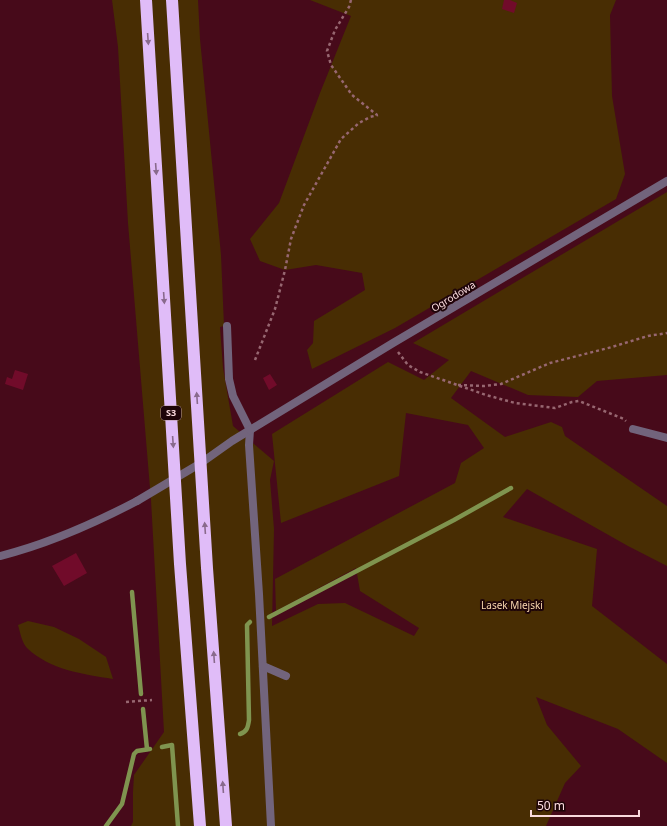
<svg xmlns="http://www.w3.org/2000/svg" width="667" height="826" font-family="'Noto Sans',sans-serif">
<rect width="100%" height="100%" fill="#470a1a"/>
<!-- green -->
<g fill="#482d03">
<polygon points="112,0 198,0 200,39 221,255 224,326 220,327 223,368 233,426 274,461 270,480 274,529 272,626 318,604 345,603 414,636 419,628 360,591 356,568 276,611 275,579 455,483 461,463 484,448 468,425 406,413 399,476 281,523 272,434 388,362 424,380 449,360 413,343 667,192 667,375 597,381 578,397 528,395 471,371 451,398 505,437 551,422 562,427 565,436 667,506 667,566 628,546 527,489 503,517 597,549 592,606 667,664 667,763 618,729 536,697 547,725 581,766 565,783 546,826 131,826 133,822 133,792 134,775 164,732 151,500 128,223 118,47"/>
<polygon points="310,0 616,0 610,15 612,96 625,174 616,199 395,328 312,369 307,350 313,343 314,321 365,290 362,273 316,265 285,270 260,261 250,239 279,203 320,93 351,16"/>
<path d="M 28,621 L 54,627 L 79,639 L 106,657 L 113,679 C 83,674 50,670 27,648 C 22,643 20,632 18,625 Z"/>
</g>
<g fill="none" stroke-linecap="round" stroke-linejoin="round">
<!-- stream -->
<g stroke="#7f944f" stroke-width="4.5">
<polyline points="132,592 141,694"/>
<polyline points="269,617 454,520 511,488"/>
<polyline points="143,709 147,749"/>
<path d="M 240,734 C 247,732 248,727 249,720 L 247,625 L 250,622"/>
<polyline points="162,747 172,745 178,826"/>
<polyline points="106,826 122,804 134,754 137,751 150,749"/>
</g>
</g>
<!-- building -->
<g fill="#710b2a">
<polygon points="504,0 510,0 517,3 514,13 502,9"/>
<polygon points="15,370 28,374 23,390 5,384 7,377 12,379"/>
<polygon points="270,374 277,385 269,390 263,378"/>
<polygon points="76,553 87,573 64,586 52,566"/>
</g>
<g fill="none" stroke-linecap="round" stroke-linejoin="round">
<!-- path -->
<g stroke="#976771" stroke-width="2.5" stroke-dasharray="3 3" stroke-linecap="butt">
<polyline points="351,0 349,7 335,30 327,51 331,65 352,95 377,115"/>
<polyline points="398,352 408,365 420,372 486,395 515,403 555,408 572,402 579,401 624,419 626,421"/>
<polyline points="255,360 275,309 285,270 291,239 304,205 341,139 359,123 370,117 378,115"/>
<polyline points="458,385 484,386 501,384 550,363 612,347 648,336 667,333"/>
<polyline points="126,702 152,700"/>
</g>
<!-- lane -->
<g stroke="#72647c" stroke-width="8">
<polyline points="227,326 229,379 233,396 250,430 249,445 259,594 271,826"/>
<polyline points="633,429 667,438"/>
<polyline points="137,501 201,463 232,441 250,430"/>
<polyline points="263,666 286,676"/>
</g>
<!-- street -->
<g stroke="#72647c" stroke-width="8">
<polyline points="250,430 393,343 667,181"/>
<path d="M 0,556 C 48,544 93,524 137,501"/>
</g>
<!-- highway -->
<g stroke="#e0bcf8" stroke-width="12">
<polyline points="146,0 180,564 200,826"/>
<polyline points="172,0 207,568 226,826"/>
</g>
</g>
<!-- one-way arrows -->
<defs><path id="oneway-solid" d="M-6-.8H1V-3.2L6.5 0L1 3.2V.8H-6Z"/></defs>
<g fill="#896a8c">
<use href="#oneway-solid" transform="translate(148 39) rotate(86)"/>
<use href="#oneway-solid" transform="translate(156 169) rotate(86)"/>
<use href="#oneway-solid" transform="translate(164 298) rotate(86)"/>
<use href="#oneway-solid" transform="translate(197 398) rotate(-94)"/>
<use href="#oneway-solid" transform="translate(173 442) rotate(86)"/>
<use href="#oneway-solid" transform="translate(205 528) rotate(-94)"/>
<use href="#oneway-solid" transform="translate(214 657) rotate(-94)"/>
<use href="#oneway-solid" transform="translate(223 787) rotate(-94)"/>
</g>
<g text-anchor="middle" stroke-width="4" stroke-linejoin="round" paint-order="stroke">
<!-- shield labels -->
<rect fill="#1e0509" stroke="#b89a9d" stroke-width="1" x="161" y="406" width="20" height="14" rx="3"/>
<g font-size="9" font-weight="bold" fill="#fadadd">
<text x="171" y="416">S3</text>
</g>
<!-- street labels -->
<g font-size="10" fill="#fadadd" stroke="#1e0509">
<text transform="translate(453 296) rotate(-31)" y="4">Ogrodowa</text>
</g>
<!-- park labels -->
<g font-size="10" fill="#f8d6ae" stroke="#1e0509">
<text x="512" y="609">Lasek Miejski</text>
</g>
</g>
<!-- scale -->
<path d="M531 810v6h108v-6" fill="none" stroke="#fadadd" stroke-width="2"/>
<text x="537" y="810" font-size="12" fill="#fadadd" stroke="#1e0509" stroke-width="3" paint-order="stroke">50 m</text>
</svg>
